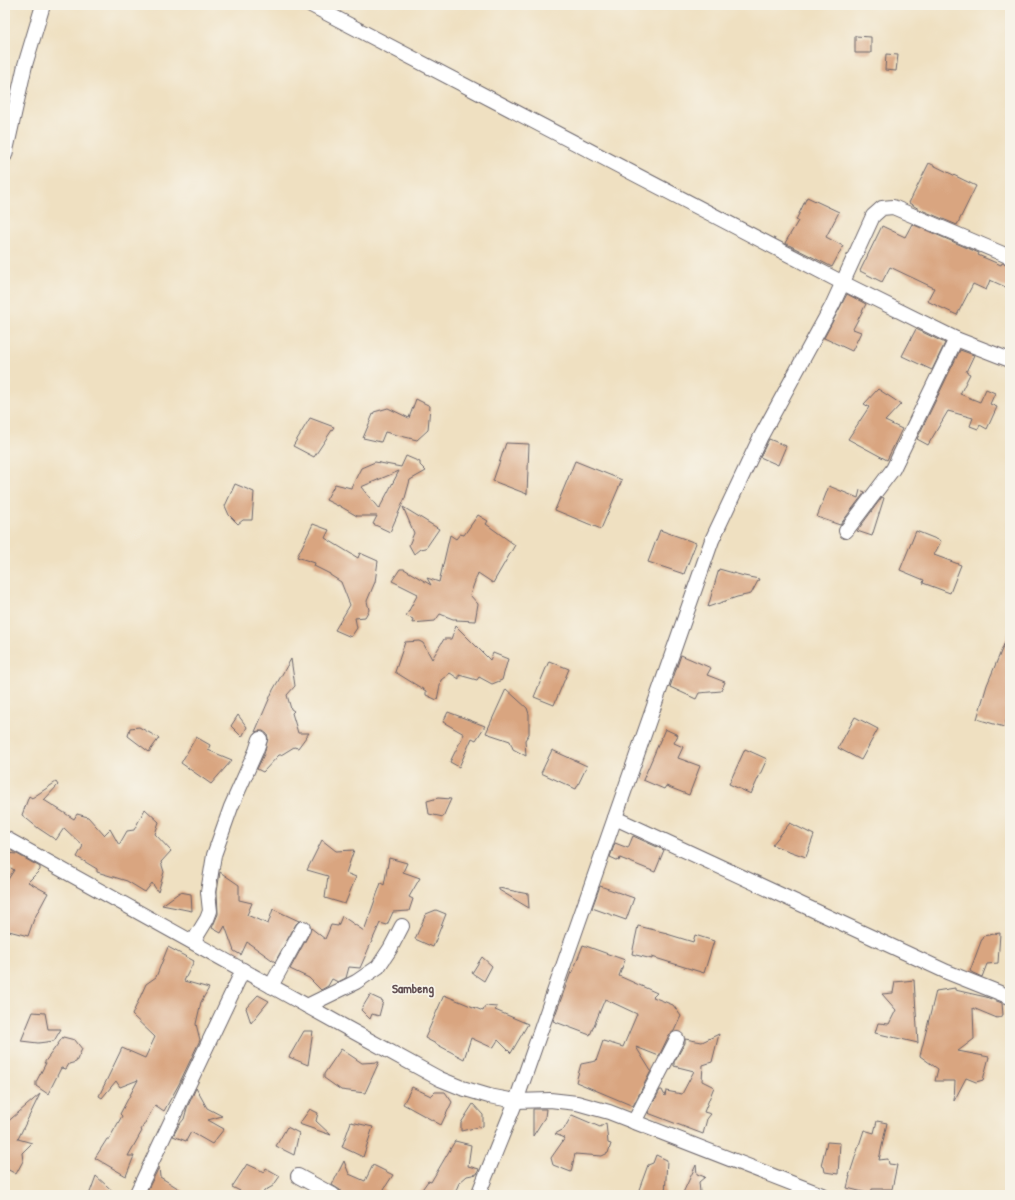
<svg xmlns="http://www.w3.org/2000/svg" width="1015" height="1200" font-family="'Patrick Hand',sans-serif">
<rect width="100%" height="100%" fill="#f7f3e8"/>
<filter id="ink" filterUnits="userSpaceOnUse"><feTurbulence type="fractalNoise" baseFrequency=".025" numOctaves="2"/><feDisplacementMap in="SourceGraphic" scale="8" xChannelSelector="R" yChannelSelector="G"/><feConvolveMatrix kernelMatrix="1 2 1 2 8 2 1 2 1" color-interpolation-filters="sRGB"/></filter>
<filter id="wash" filterUnits="userSpaceOnUse"><feTurbulence type="fractalNoise" baseFrequency=".012" numOctaves="4" result="noise"/><feDisplacementMap in="SourceGraphic" scale="16" xChannelSelector="R" yChannelSelector="G"/><feGaussianBlur stdDeviation="0.9" result="paint"/><feColorMatrix in="noise" values="0 0 0 0 0 0 0 0 0 0 0 0 0 0 0 0 0 1.4 0 .05"/><feComposite in="paint" operator="in"/></filter>
<g filter="url(#wash)">
<rect width="100%" height="100%" fill="#efe0c1"/>
<g id="blocks">
<!-- building -->
<g fill="#d9a580" fill-rule="evenodd">
<polygon points="855,36 871,37 871,53 855,53"/>
<polygon points="886,54 898,55 896,71 885,70"/>
<polygon points="929,163 976,186 957,225 919,209 909,203"/>
<polygon points="807,197 839,212 826,237 843,246 832,267 785,243 798,221 796,220"/>
<polygon points="912,224 979,253 978,255 1001,265 1002,263 1010,265 1010,289 990,280 986,290 973,284 957,315 927,301 934,288 890,267 882,282 860,271 882,226 905,237"/>
<polygon points="847,294 866,304 853,329 861,332 852,351 824,338"/>
<polygon points="916,329 945,343 932,370 902,356"/>
<polygon points="960,350 974,355 966,372 970,374 960,394 980,402 986,389 995,393 990,404 997,407 987,429 980,425 978,429 970,426 973,418 948,411 928,445 917,439"/>
<polygon points="878,389 901,404 885,421 902,429 887,460 848,439 869,407 864,404"/>
<polygon points="416,399 430,406 428,430 417,440 385,432 381,442 363,438 374,412 388,408 409,418"/>
<polygon points="310,418 334,427 314,457 293,446"/>
<polygon points="769,439 786,446 778,465 760,457"/>
<polygon points="506,443 529,444 527,494 493,481"/>
<path d="M 406,456 L 420,462 L 420,465 L 426,471 L 410,480 L 405,498 L 390,532 L 373,524 L 377,516 L 357,516 L 338,505 L 338,506 L 326,500 L 335,484 L 351,488 L 361,468 L 375,462 L 401,467 ZM 399,471 L 379,509 L 361,487 Z"/>
<polygon points="575,461 622,480 601,529 555,510"/>
<polygon points="235,484 254,492 252,520 243,520 238,524 229,515 225,506"/>
<polygon points="829,486 858,498 860,490 865,492 840,525 817,517"/>
<polygon points="882,497 884,498 872,536 857,531"/>
<polygon points="403,507 439,529 426,548 420,549 414,554 409,545 414,533"/>
<polygon points="478,515 488,521 486,524 515,545 493,583 478,573 470,595 478,604 475,621 456,620 457,619 453,619 440,614 435,621 412,623 413,619 406,616 418,594 392,581 400,569 404,569 431,585 427,578 439,582 450,535 456,539 460,534 464,535"/>
<polygon points="313,524 329,530 325,538 358,558 360,553 378,561 375,582 367,601 369,610 365,617 355,618 357,628 351,637 335,630 350,605 341,582 330,575 330,574 314,566 315,563 297,557"/>
<polygon points="660,530 696,543 684,574 648,562"/>
<polygon points="916,531 941,541 934,555 961,565 950,593 923,583 924,580 900,570"/>
<polygon points="719,569 744,576 759,579 751,594 737,597 708,607"/>
<polygon points="456,626 490,660 493,653 508,659 502,680 492,684 479,677 477,680 459,675 459,679 450,673 441,680 437,700 426,695 426,691 395,672 405,642 419,641 423,643 432,659 444,639 451,639"/>
<polygon points="1010,630 1010,709 1004,727 977,719 987,685"/>
<polygon points="681,655 711,668 707,675 725,682 721,691 699,693 696,699 670,687"/>
<polygon points="291,659 295,686 287,695 291,709 294,711 292,713 298,733 309,733 298,748 294,747 281,755 279,755 263,772 257,769 264,754 268,738 267,734 263,731 259,731 255,732 273,690"/>
<polygon points="549,661 569,669 554,705 534,697"/>
<polygon points="506,689 527,708 529,714 529,734 525,740 526,756 513,749 510,741 486,733"/>
<polygon points="448,712 485,726 476,740 472,738 459,767 450,762 464,734 443,722"/>
<polygon points="238,715 247,727 242,737 231,726"/>
<polygon points="855,717 878,729 861,760 838,748"/>
<polygon points="139,727 159,738 149,752 128,736 130,728"/>
<polygon points="665,729 678,735 674,743 683,747 678,758 700,766 689,795 666,786 664,789 643,780"/>
<polygon points="196,737 210,745 208,750 232,760 211,784 181,763"/>
<polygon points="745,749 767,759 751,794 729,784"/>
<polygon points="552,750 587,766 576,789 541,773"/>
<polygon points="56,782 58,785 44,800 74,819 77,814 88,817 104,835 110,829 119,845 127,831 134,830 145,809 159,822 155,834 171,851 161,862 164,872 158,892 152,883 145,892 127,881 97,872 97,869 77,857 83,846 64,828 56,840 38,828 22,815 29,796 32,798"/>
<polygon points="438,798 451,799 443,817 429,814 427,801"/>
<polygon points="790,823 814,835 806,857 772,845"/>
<polygon points="633,836 664,850 655,872 620,858 619,861 610,857 615,843 628,848"/>
<polygon points="322,840 336,851 354,850 346,873 356,877 345,904 325,898 328,876 307,870"/>
<polygon points="7,853 17,854 40,867 40,870 28,882 48,893 34,919 28,936 5,930 5,884 14,870 5,864 5,858"/>
<polygon points="389,858 407,863 403,872 420,878 409,897 413,899 409,911 393,912 387,925 380,923 360,968 349,967 346,978 338,982 332,979 328,986 321,990 309,978 290,969 310,932 311,928 325,939 331,925 338,926 342,916 364,931 381,883 384,885"/>
<polygon points="220,872 239,885 239,900 252,903 247,915 268,924 273,909 299,921 296,924 275,962 247,942 241,955 234,951 225,926 221,933 212,928 218,914 217,892"/>
<polygon points="600,886 634,898 626,920 592,908"/>
<polygon points="499,888 528,894 529,908 499,890"/>
<polygon points="180,892 191,894 192,911 162,905"/>
<polygon points="436,910 446,914 433,947 415,939 426,914"/>
<polygon points="638,926 667,933 667,934 693,942 695,935 714,941 704,973 652,957 652,959 632,954"/>
<polygon points="1000,933 998,963 987,964 982,977 973,973 970,971 983,936"/>
<polygon points="583,945 625,960 619,976 657,993 653,997 673,1005 681,1016 674,1031 669,1035 659,1056 636,1047 651,1071 633,1106 576,1082 581,1064 596,1061 603,1041 623,1047 637,1014 605,999 590,1035 553,1021 571,972 572,974"/>
<polygon points="168,947 194,961 184,981 209,988 201,1002 196,1024 200,1040 179,1084 164,1111 155,1105 141,1130 142,1131 128,1156 134,1156 126,1176 95,1158 107,1139 109,1139 122,1116 120,1114 138,1080 120,1087 116,1081 102,1098 99,1096 122,1048 145,1058 155,1037 132,1015 146,984 156,977"/>
<polygon points="482,957 492,966 484,981 472,973"/>
<polygon points="914,980 918,1043 875,1033 878,1023 889,1024 896,1010 882,994 893,993 895,982"/>
<polygon points="955,988 955,990 986,997 1002,1003 1003,1015 997,1018 973,1008 974,1039 958,1051 989,1057 983,1080 976,1082 966,1078 954,1101 955,1081 935,1081 938,1069 920,1056 936,991"/>
<polygon points="258,995 269,1001 251,1023 246,1008"/>
<polygon points="370,995 383,1001 379,1016 372,1014 370,1019 361,1010"/>
<polygon points="444,995 483,1011 485,1006 497,1007 495,1010 528,1024 511,1053 498,1040 493,1048 471,1038 464,1059 425,1038"/>
<polygon points="33,1012 45,1013 48,1029 61,1029 54,1041 38,1043 21,1041"/>
<polygon points="304,1031 313,1031 308,1065 289,1057"/>
<polygon points="719,1034 712,1062 703,1065 702,1081 714,1087 704,1112 711,1114 707,1119 703,1134 648,1113 660,1090 662,1090 665,1096 666,1091 682,1094 694,1071 674,1066 674,1062 685,1043 685,1039 702,1042"/>
<polygon points="63,1037 75,1040 82,1049 76,1062 69,1064 66,1069 61,1068 48,1094 36,1086 36,1082 46,1063 44,1063"/>
<polygon points="341,1049 362,1063 379,1062 365,1093 341,1090 324,1078 324,1074"/>
<polygon points="412,1087 431,1096 435,1092 445,1092 452,1102 441,1125 403,1104"/>
<polygon points="196,1088 207,1108 222,1116 208,1120 224,1129 212,1144 191,1132 186,1141 173,1136 179,1125 184,1119 187,1108"/>
<polygon points="40,1094 18,1139 32,1143 22,1153 23,1161 16,1174 5,1168 5,1124"/>
<polygon points="473,1104 483,1115 483,1126 461,1131 461,1123"/>
<polygon points="310,1109 318,1113 316,1121 331,1135 299,1124"/>
<polygon points="533,1109 546,1109 545,1117 533,1136"/>
<polygon points="572,1115 600,1127 606,1123 608,1143 611,1144 608,1153 602,1156 575,1154 571,1172 553,1165 551,1158 565,1138 555,1134 564,1129"/>
<polygon points="877,1121 887,1123 879,1160 888,1159 889,1164 897,1165 892,1189 872,1189 871,1194 847,1188 850,1176 849,1176 864,1130 874,1133"/>
<polygon points="351,1122 373,1127 363,1157 342,1147"/>
<polygon points="287,1127 299,1133 294,1155 276,1146"/>
<polygon points="455,1141 471,1145 468,1166 479,1169 477,1174 467,1176 459,1183 454,1195 418,1195 428,1181 431,1182"/>
<polygon points="827,1142 840,1143 838,1174 825,1172 824,1167 821,1165"/>
<polygon points="656,1155 667,1160 665,1195 637,1195 648,1165 653,1163"/>
<polygon points="344,1161 349,1174 365,1181 373,1165 393,1175 384,1189 389,1195 341,1195 340,1190 332,1185"/>
<polygon points="247,1164 264,1172 266,1168 280,1176 273,1186 264,1191 263,1195 248,1195 232,1187"/>
<polygon points="696,1165 697,1174 705,1177 699,1182 700,1192 690,1195 682,1195"/>
<polygon points="159,1167 160,1177 189,1195 145,1195"/>
<polygon points="96,1176 117,1195 89,1195"/>
</g>
</g>
</g>
<g filter="url(#ink)">
<use href="#blocks" fill-opacity="0" stroke="#6a646a" stroke-width="1"/>
<g fill="none" stroke-linecap="round" stroke-linejoin="round">
<defs>
<g id="minor">
<polyline points="311,5 843,283 956,339 1010,360"/>
<polyline points="5,155 25,65 43,5"/>
<polyline points="846,531 893,469 956,339"/>
<polyline points="615,818 947,972 1010,997"/>
<polyline points="5,838 345,1027 440,1079 462,1088 489,1096 516,1101 550,1100 577,1103 609,1112 822,1195"/>
<polyline points="193,942 207,919 210,911 208,892 214,855 231,807 256,751 260,739"/>
<polyline points="271,986 303,928"/>
<polyline points="307,1006 356,982 378,967 390,949 402,926"/>
<polyline points="634,1122 677,1039"/>
<polyline points="298,1176 333,1195"/>
<polyline points="136,1195 243,970"/>
<polyline points="478,1195 516,1101 712,540 760,438 832,306 873,216 882,208 893,207 1010,257"/>
</g>
</defs>
<!-- minor casing -->
<use href="#minor" stroke="#6a646a" stroke-width="16"/>
<!-- minor -->
<use href="#minor" stroke="#fff" stroke-width="14"/>
</g>
</g>
<g text-anchor="middle" stroke-width="3.5" stroke-linejoin="round" paint-order="stroke">
<!-- quarter labels -->
<g font-size="13" font-weight="bold" fill="#625053" stroke="#f7f3e8">
<text x="413" y="993">Sambeng</text>
</g>
</g>
<!-- margin -->
<rect width="1015" height="1200" fill="none" stroke="#f7f3e8" stroke-width="20"/>
</svg>
